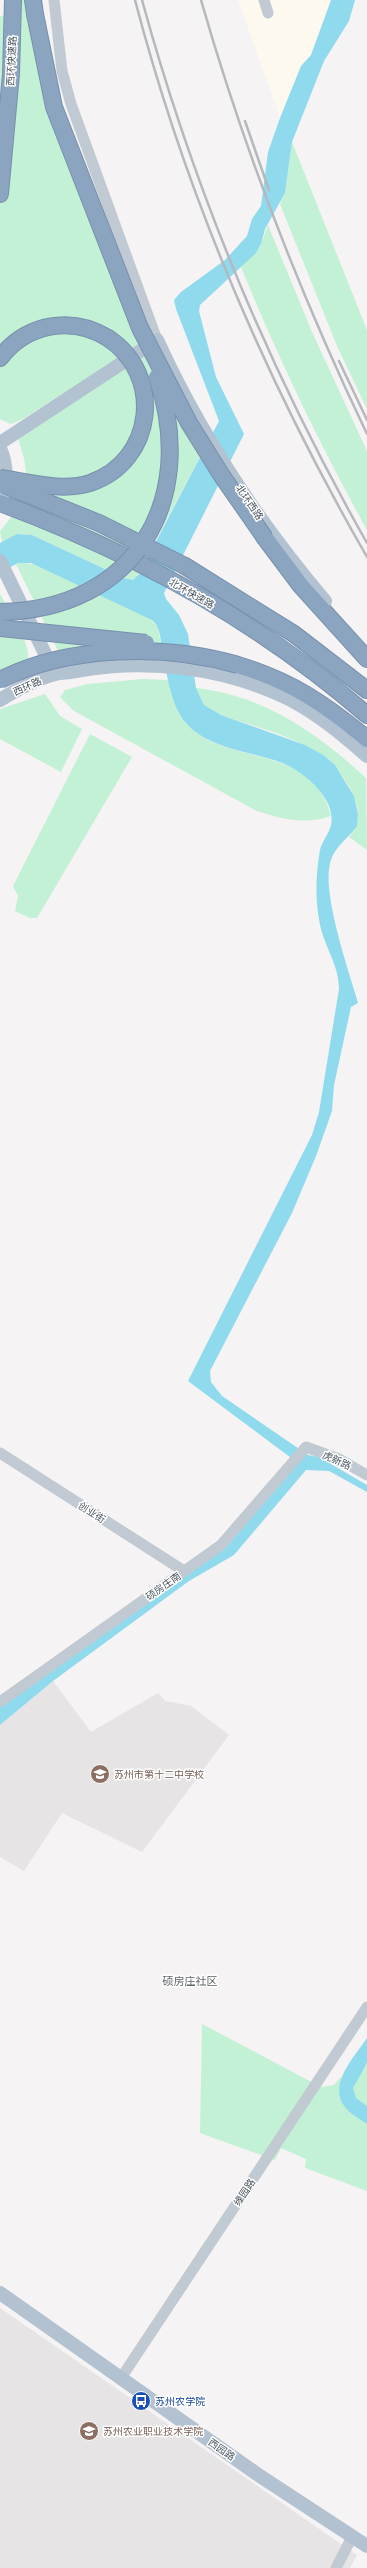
<svg xmlns="http://www.w3.org/2000/svg" width="367" height="2568" font-family="'Fira Sans Condensed','Noto Sans SC',sans-serif">
<rect width="100%" height="100%" fill="#f5f3f3"/>
<!-- commercial -->
<polygon fill="#fdf9ef" points="238,0 331,0 311,55 301,66 280,118"/>
<!-- education -->
<g fill="#e6e4e5">
<polygon points="53,1681 91,1732 158,1693 165,1701 191,1706 229,1735 142,1852 62,1813 24,1871 0,1857 0,1725"/>
<polygon points="0,2308 357,2555 350,2568 0,2568"/>
</g>
<!-- green -->
<g fill="#c3f1d5">
<polygon points="20,0 27,0 48,101 71,174 140,346 21,420 11,424 0,419 0,16 19,16"/>
<polygon points="292,142 367,330 367,409 337,346 280,204 285,193"/>
<path d="M 268,225 L 312,332 L 367,451 L 367,530 C 320,445 278,358 241,267 L 260,247 Z"/>
<path d="M 146,354 L 202,453 L 137,576 L 133,580 L 124,578 L 32,535 L 21,534 L 2,542 L 0,531 C 16,513 29,491 25,464 C 24,455 20,447 18,437 Z"/>
<polygon points="21,562 36,565 149,617 158,628 162,649 60,655 16,564"/>
<path d="M 0,594 C 9,611 31,642 28,661 L 0,677 Z"/>
<path d="M 143,679 L 168,680 C 172,693 175,709 183,720 C 221,769 311,739 331,816 C 305,825 280,819 255,810 L 74,711 L 60,697 L 65,690 L 87,684 Z"/>
<path d="M 196,688 C 265,696 317,733 366,778 L 367,850 L 349,837 C 359,826 360,814 355,800 C 334,740 267,733 216,713 L 204,705 Z"/>
<polygon points="45,694 60,716 82,729 61,772 0,739 0,709"/>
<polygon points="90,734 132,757 37,918 30,918 15,911 18,896 13,886"/>
<polygon points="202,2024 321,2087 334,2085 341,2077 355,2082 367,2063 367,2191 305,2168 306,2159 281,2148 275,2160 200,2133"/>
</g>
<!-- water -->
<g fill="#90daee">
<path d="M 331,0 L 355,0 L 349,21 L 324,61 L 292,142 L 285,193 L 265,229 L 261,244 L 256,253 L 200,305 L 199,311 L 216,377 L 244,434 L 164,593 L 166,599 L 179,615 L 188,634 L 196,688 L 204,705 L 221,715 L 305,745 L 323,755 L 335,765 L 354,796 L 358,814 L 357,826 C 349,838 335,846 331,860 C 320,890 349,971 358,1003 L 351,1007 L 334,1085 L 332,1111 L 316,1156 L 292,1213 L 210,1371 L 211,1382 L 222,1396 L 308,1455 L 319,1457 L 367,1485 L 367,1492 L 329,1471 L 306,1470 L 234,1555 L 189,1581 L 53,1681 L 0,1725 L 0,1706 L 227,1546 L 298,1463 L 188,1381 L 312,1135 L 319,1112 L 339,989 C 339,963 322,944 319,919 C 315,896 316,873 320,850 C 322,841 329,834 331,825 C 337,799 303,771 282,763 C 251,751 207,749 185,722 C 171,705 167,675 163,654 C 160,642 162,629 152,620 L 31,563 L 18,563 L 0,573 L 0,543 L 17,534 L 32,535 L 124,578 L 133,580 L 139,574 L 219,421 L 176,309 L 174,300 L 181,292 L 225,260 L 247,236 L 252,219 L 261,206 L 268,152 L 280,118 L 301,66 L 311,55 Z"/>
<path d="M 367,2038 L 367,2063 L 353,2088 L 356,2098 L 367,2106 L 367,2124 C 360,2119 350,2114 345,2107 C 327,2085 355,2056 367,2038 Z"/>
</g>
<g fill="none" stroke-linecap="round" stroke-linejoin="round">
<defs>
<g id="highway">
<polyline points="33,0 35,14"/>
<polyline points="0,194 11,74 13,0"/>
<path d="M 0,358 C 26,324 71,315 108,338"/>
<path d="M 0,503 C 132,552 260,622 367,715"/>
<polyline points="265,538 301,586 367,659"/>
<polyline points="185,566 294,634 367,690"/>
<path d="M 238,665 C 291,681 325,704 367,739"/>
</g>
</defs>
<!-- highway casing -->
<use href="#highway" stroke="#7690ad" stroke-width="18"/>
<!-- minor -->
<g stroke="#c1cad2" stroke-width="11">
<polyline points="54,0 62,71 71,104 157,340"/>
<polyline points="264,0 268,13"/>
<polyline points="0,1453 184,1571"/>
<polyline points="0,1702 221,1545 306,1447 339,1459 367,1475"/>
<polyline points="121,2378 367,2007"/>
<polyline points="336,2568 352,2537"/>
</g>
<!-- major -->
<g stroke="#b3c2d1" stroke-width="14">
<path d="M 0,443 L 157,340 C 200,434 258,522 325,601"/>
<path d="M 0,448 C 7,464 8,484 0,501"/>
<polyline points="0,561 54,672"/>
<path d="M 0,700 C 16,690 37,679 55,674 C 62,672 69,673 76,671 C 146,658 224,667 289,699 C 318,714 343,735 367,756"/>
<polyline points="0,2293 257,2474 367,2546"/>
</g>
<!-- highway -->
<use href="#highway" stroke="#8ba5c1" stroke-width="16"/>
<!-- rail -->
<g stroke="#b5b8bd" stroke-width="2.5">
<path d="M 135,0 C 186,195 267,383 367,557"/>
<path d="M 142,0 C 194,190 270,372 367,543"/>
<path d="M 201,0 C 244,150 300,294 367,434"/>
<polyline points="245,121 269,190"/>
<polyline points="339,361 367,420"/>
</g>
<defs>
<g id="highway-bridge">
<polyline points="35,14 54,107 140,328 189,423 222,476 265,538"/>
<path d="M 0,478 C 29,482 62,492 90,483 C 155,461 164,375 108,338"/>
<polyline points="4,485 99,523 185,566"/>
<path d="M 0,612 C 135,610 199,500 157,377"/>
<polyline points="0,628 146,643"/>
<path d="M 0,680 C 69,645 165,644 238,665"/>
</g>
</defs>
<!-- highway-bridge casing -->
<use href="#highway-bridge" stroke="#7690ad" stroke-width="18" stroke-linecap="butt"/>
<!-- highway-bridge -->
<use href="#highway-bridge" stroke="#8ba5c1" stroke-width="16"/>
</g>
<!-- icons -->
<defs>
<symbol id="school-disc" viewBox="-11 -11 22 22"><circle r="9.5" fill="#8d6e63" stroke="#fff"/><path d="M0-5L7-2L0 1L-7-2ZM-4 1L0 2.5L4 1V4Q0 6-4 4Z" fill="#fff"/></symbol>
<symbol id="bus-disc" viewBox="-11 -11 22 22"><circle r="9.5" fill="#1a4fb4" stroke="#fff"/><path d="M-5-6H5V4H4V6H2V4H-2V6H-4V4H-5ZM-3.5-4V0h7V-4ZM-3.5 1.2v1.5H-2V1.2ZM2 1.2v1.5H3.5V1.2Z" fill="#fff"/></symbol>
<symbol id="university-disc" viewBox="-11 -11 22 22"><circle r="9.5" fill="#8d6e63" stroke="#fff"/><path d="M0-5L7-2L0 1L-7-2ZM-4 1L0 2.5L4 1V4Q0 6-4 4Z" fill="#fff"/></symbol>
</defs>
<g fill-rule="evenodd">
<use href="#school-disc" x="89" y="1763" width="22" height="22"/>
<use href="#bus-disc" x="130" y="2390" width="22" height="22"/>
<use href="#university-disc" x="78" y="2420" width="22" height="22"/>
</g>
<g text-anchor="middle" stroke-width="3" stroke-linejoin="round" paint-order="stroke">
<!-- street labels -->
<g font-size="10" fill="#4a5661" stroke="#fff">
<text transform="translate(11 61) rotate(-87)" y="4">西环快速路</text>
<text transform="translate(250 502) rotate(56)" y="4">北环西路</text>
<text transform="translate(192 593) rotate(30)" y="4">北环快速路</text>
<text transform="translate(27 686) rotate(-24)" y="4">西环路</text>
<text transform="translate(337 1460) rotate(24)" y="4">虎新路</text>
<text transform="translate(92 1512) rotate(33)" y="4">创业街</text>
<text transform="translate(163 1586) rotate(-35)" y="4">硕房庄南</text>
<text transform="translate(244 2192) rotate(-56)" y="4">缘园路</text>
<text transform="translate(222 2449) rotate(35)" y="4">西园路</text>
</g>
<!-- education labels -->
<g font-size="10" fill="#785e54" stroke="#fff" text-anchor="start">
<text x="114" y="1778">苏州市第十二中学校</text>
<text x="103" y="2435">苏州农业职业技术学院</text>
</g>
<!-- transit labels -->
<g font-size="10" fill="#164399" stroke="#fff" text-anchor="start">
<text x="155" y="2405">苏州农学院</text>
</g>
<!-- neighbourhood labels -->
<g font-size="11" fill="#5f6368" stroke="#fff">
<text x="190" y="1985">硕房庄社区</text>
</g>
</g>
</svg>
